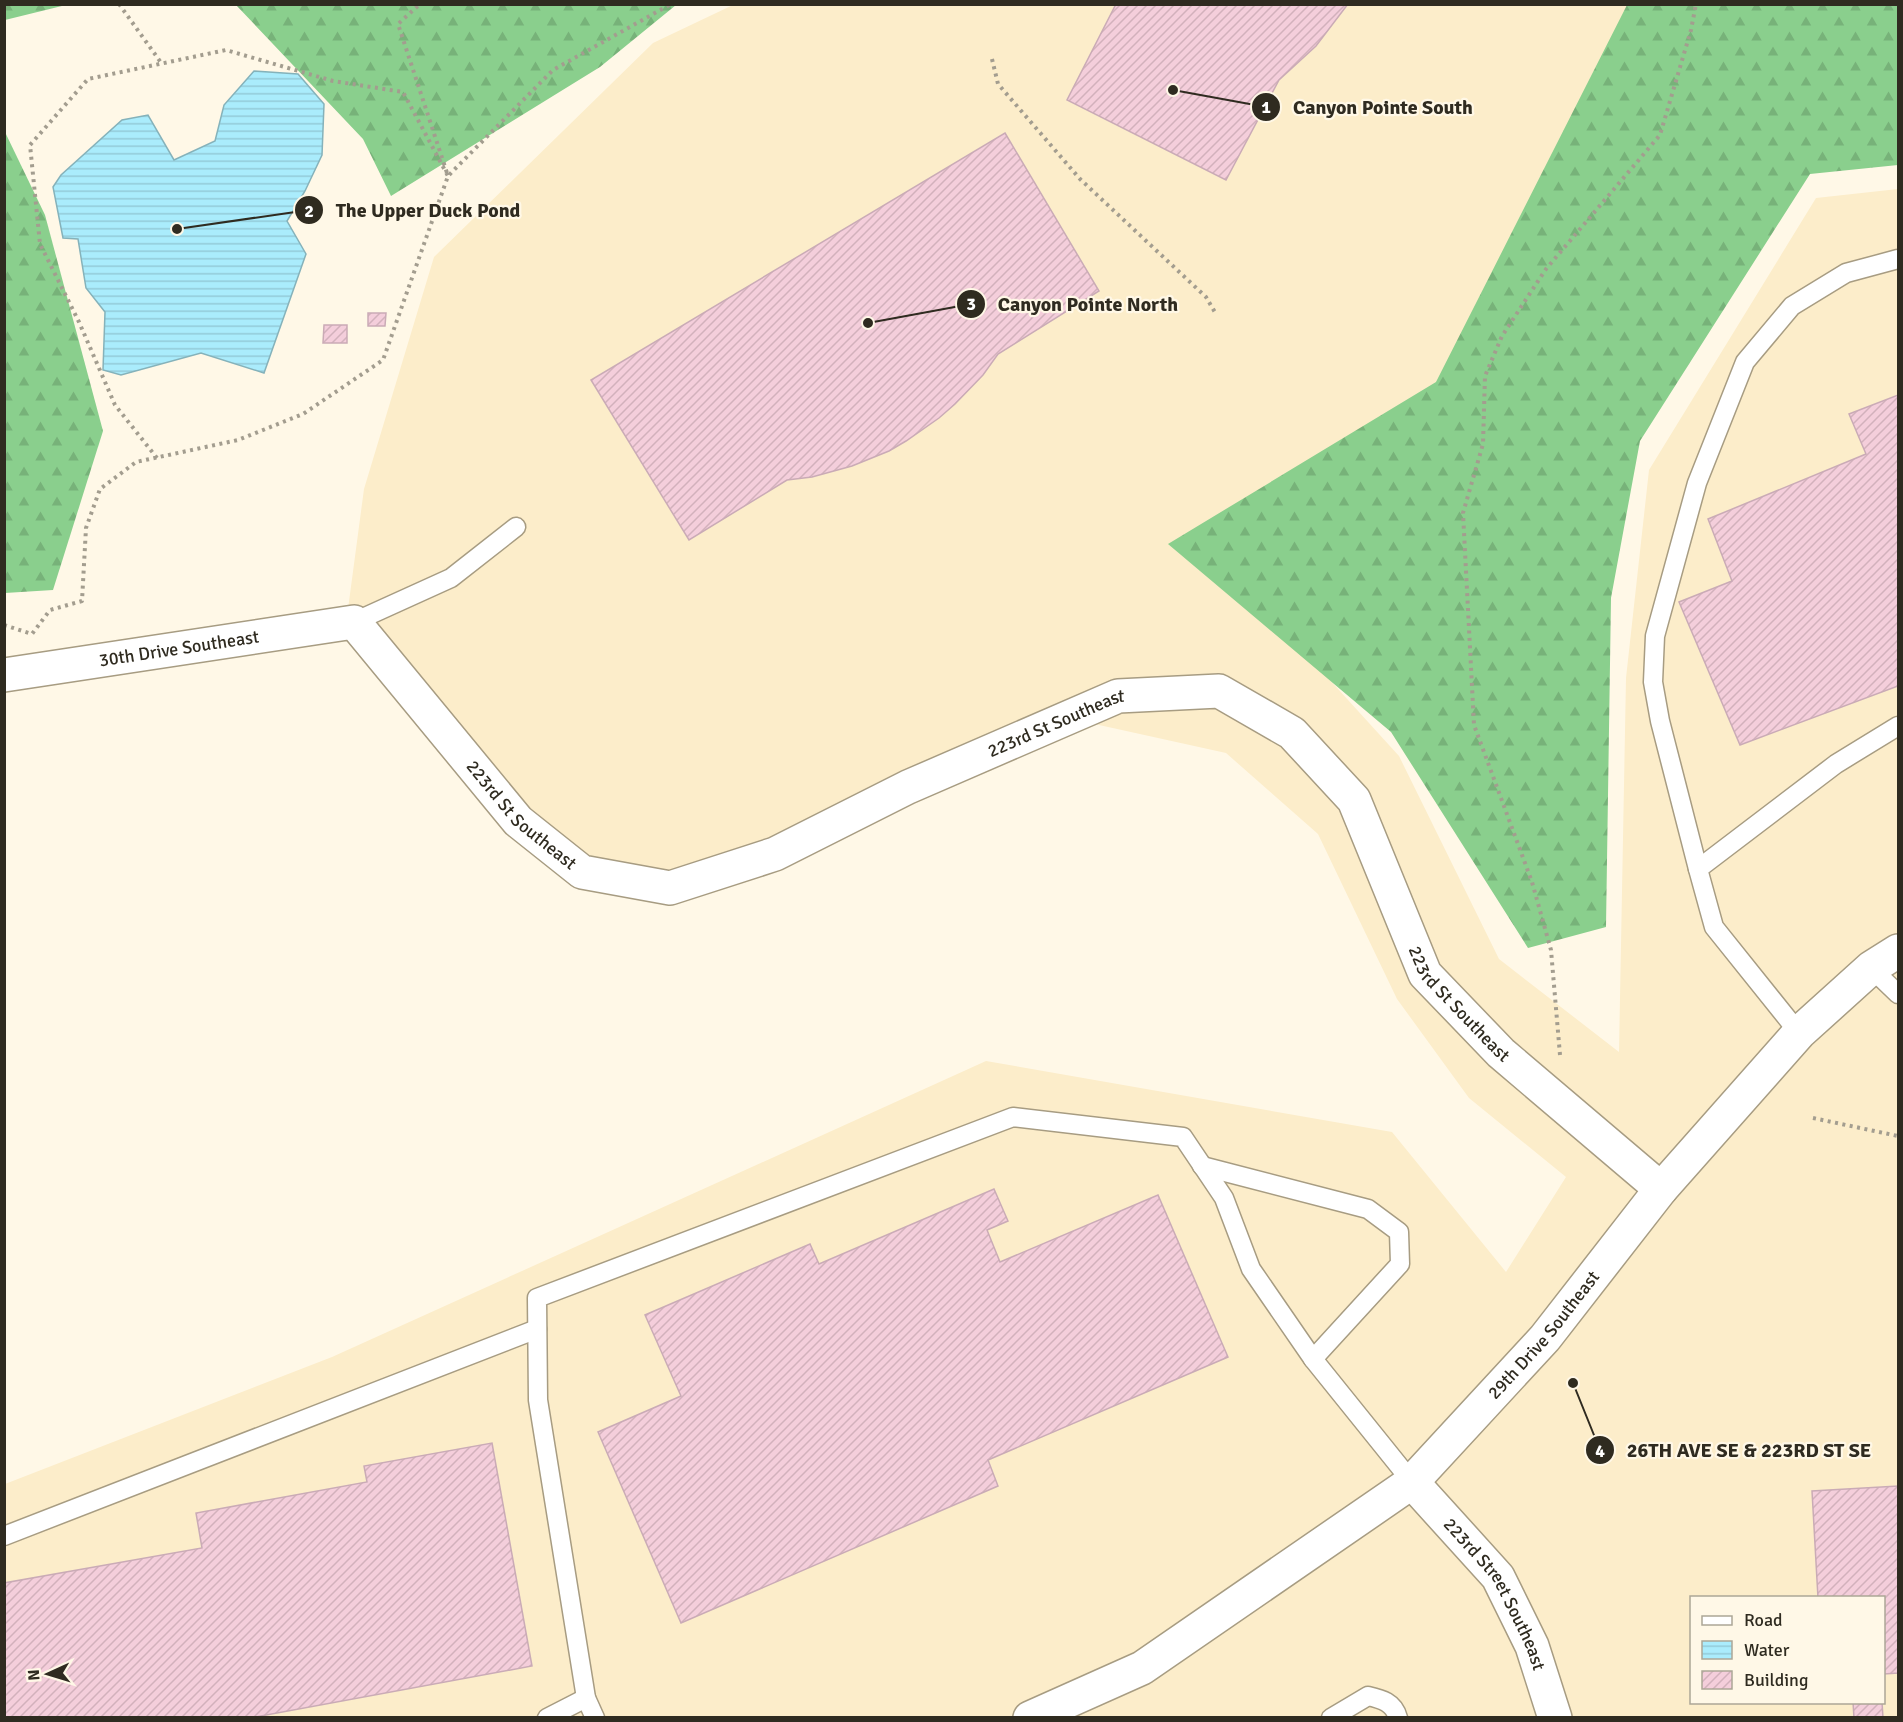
<svg xmlns="http://www.w3.org/2000/svg" width="1903" height="1722" font-family="Signika,sans-serif">
<defs>
<pattern id="forest-firs" width="22" height="20" patternUnits="userSpaceOnUse" patternTransform="scale(1.5)"><rect width="22" height="20" fill="#8acf8d"/><path d="M5 1l3.5 6h-7zM16 11l3.5 6h-7z" fill="#77b279"/></pattern>
<pattern id="water-rules" width="6" height="5" patternUnits="userSpaceOnUse" patternTransform="scale(1.5)"><rect width="6" height="5" fill="#aaecfc"/><path d="M0 2.5h6" fill="none" stroke="#93cbd8"/></pattern>
<pattern id="building-hatch" width="6" height="6" patternUnits="userSpaceOnUse" patternTransform="scale(1.5)"><rect width="6" height="6" fill="#f4cedb"/><path d="M-1 1l2-2M0 6l6-6M5 7l2-2" fill="none" stroke="#d2b1bc"/></pattern>
</defs>
<rect width="100%" height="100%" fill="#fff8e7"/>
<!-- built -->
<path fill="#fcedca" fill-rule="evenodd" d="M 735,4 L 1640,5 L 1449,403 L 1195,532 L 1399,756 L 1499,959 L 1619,1052 L 1626,678 L 1649,470 L 1816,198 L 1898,189 L 1898,1717 L 5,1718 L 5,1484 L 332,1357 L 986,1061 L 1392,1132 L 1506,1272 L 1566,1177 L 1469,1098 L 1397,999 L 1318,834 L 1226,753 L 1090,723 L 674,890 L 583,869 L 346,624 L 364,489 L 434,257 L 653,43 ZM 1692,1598 L 1884,1598 L 1884,1702 L 1692,1702 Z"/>
<!-- forest -->
<g fill="url(#forest-firs)">
<polygon points="5,4 66,4 66,5 5,20"/>
<polygon points="236,5 676,5 600,67 391,196 363,139"/>
<polygon points="1627,5 1898,5 1898,165 1810,174 1640,441 1611,598 1606,927 1528,948 1391,732 1168,544 1436,382"/>
<polygon points="4,130 45,215 103,431 53,590 5,593"/>
</g>
<!-- water -->
<polygon fill="url(#water-rules)" stroke="#85b2ba" stroke-width="1.5" points="254,71 298,74 324,104 322,155 305,191 287,221 306,254 264,373 201,353 121,375 103,370 105,312 86,288 78,239 63,238 53,187 61,175 122,120 148,115 174,160 215,141 224,105"/>
<!-- building -->
<g fill="url(#building-hatch)" stroke="#caabb6" stroke-width="1.5">
<polygon points="1116,4 1348,4 1316,46 1279,80 1226,180 1067,100"/>
<polygon points="1005,133 1099,291 998,354 983,375 955,404 939,418 906,441 889,451 852,466 812,477 787,480 689,540 591,380"/>
<polygon points="368,313 386,313 385,326 368,326"/>
<polygon points="324,325 347,325 347,343 323,343"/>
<polygon points="1898,395 1898,686 1740,745 1679,602 1732,581 1708,519 1866,454 1849,414"/>
<polygon points="994,1189 1008,1221 987,1230 1000,1262 1158,1195 1228,1357 988,1460 998,1486 681,1623 598,1432 681,1396 645,1315 810,1244 819,1264"/>
<polygon points="492,1443 532,1666 250,1718 4,1718 4,1583 202,1548 196,1513 367,1482 364,1466"/>
<polygon points="1898,1486 1898,1673 1884,1674 1884,1598 1818,1598 1812,1491"/>
<polygon points="1853,1702 1882,1702 1883,1718 1854,1718"/>
</g>
<g fill="none" stroke-linecap="round" stroke-linejoin="round">
<defs>
<g id="lane">
<polyline points="354,622 451,578 516,527"/>
<polyline points="1698,869 1660,721 1653,682 1655,636 1697,483 1745,362 1792,306 1846,273 1898,259"/>
<polyline points="1871,968 1898,994"/>
<polyline points="1799,1033 1714,927 1698,869 1836,764 1898,726"/>
<polyline points="1202,1166 1368,1209 1399,1232 1400,1264 1313,1359"/>
<polyline points="4,1536 537,1329"/>
<polyline points="547,1718 586,1698"/>
<polyline points="595,1718 586,1698 538,1400 537,1298 1013,1117 1183,1137 1224,1198 1251,1269 1313,1359 1412,1482"/>
<path d="M 1331,1718 L 1368,1696 C 1381,1699 1394,1702 1398,1718"/>
</g>
<g id="street">
<path id="s1" d="M 4,675 L 354,622 L 518,821 L 582,872 L 670,888 L 775,854 L 908,787 L 1118,696 L 1219,691 L 1292,733 L 1354,800 L 1425,974 L 1501,1053 L 1661,1189"/>
<path id="s2" d="M 1412,1482 L 1498,1577 L 1532,1646 L 1555,1718"/>
</g>
<g id="secondary">
<path id="s3" d="M 1030,1718 L 1142,1668 L 1412,1482 L 1545,1338 L 1661,1189 L 1799,1033 L 1871,968 L 1898,951"/>
</g>
</defs>
<!-- lane casing -->
<use href="#lane" stroke="#a79c82" stroke-width="21"/>
<!-- street casing -->
<use href="#street" stroke="#a79c82" stroke-width="36"/>
<!-- secondary casing -->
<use href="#secondary" stroke="#a79c82" stroke-width="36"/>
<!-- path -->
<g stroke="#a39d8f" stroke-width="4" stroke-dasharray="3 4.5" stroke-linecap="butt">
<polyline points="119,4 162,64"/>
<polyline points="992,59 998,84 1080,179 1206,297 1216,314"/>
<polyline points="157,458 115,405 79,322 40,244 30,145 88,79 226,50 333,81 403,92 448,176 398,24 420,4"/>
<polyline points="4,625 32,634 50,610 82,601 86,528 100,489 136,462 238,440 303,414 383,360 448,176 553,70 671,4"/>
<polyline points="1560,1055 1551,950 1532,882 1474,725 1463,513 1483,444 1485,376 1502,336 1546,269 1660,135 1691,30 1696,4"/>
<polyline points="1813,1118 1898,1136"/>
</g>
<!-- lane -->
<use href="#lane" stroke="#fff" stroke-width="18"/>
<!-- street -->
<use href="#street" stroke="#fff" stroke-width="33"/>
<!-- secondary -->
<use href="#secondary" stroke="#fff" stroke-width="33"/>
</g>
<g text-anchor="middle" stroke-width="4.5" stroke-linejoin="round" paint-order="stroke">
<!-- street labels -->
<g font-size="18" fill="#2f2b20" stroke="#fff8e7">
<text dy="6" stroke="none"><textPath href="#s1" startOffset="177">30th Drive Southeast</textPath></text>
<text dy="6" stroke="none"><textPath href="#s1" startOffset="1204">223rd St Southeast</textPath></text>
<text dy="6" stroke="none"><textPath href="#s1" startOffset="610">223rd St Southeast</textPath></text>
<text dy="6" stroke="none"><textPath href="#s1" startOffset="1780">223rd St Southeast</textPath></text>
<text dy="6" stroke="none"><textPath href="#s3" startOffset="648">29th Drive Southeast</textPath></text>
<text dy="6" stroke="none"><textPath href="#s2" startOffset="141">223rd Street Southeast</textPath></text>
</g>
</g>
<!-- callouts -->
<path fill="none" stroke="#2f2b20" stroke-width="2" d="M1173 90L1266 107M177 229L309 210M868 323L971 304M1573 1383L1600 1450"/>
<g fill="#2f2b20" stroke="#fff8e7" stroke-width="2">
<circle cx="1173" cy="90" r="6"/>
<circle cx="177" cy="229" r="6"/>
<circle cx="868" cy="323" r="6"/>
<circle cx="1573" cy="1383" r="6"/>
<circle cx="1266" cy="107" r="15"/>
<circle cx="309" cy="210" r="15"/>
<circle cx="971" cy="304" r="15"/>
<circle cx="1600" cy="1450" r="15"/>
</g>
<g font-size="18" text-anchor="middle" font-weight="bold" fill="#fff">
<text x="1266" y="113">1</text>
<text x="309" y="217">2</text>
<text x="971" y="310">3</text>
<text x="1600" y="1457">4</text>
</g>
<g font-size="20" text-anchor="middle" font-weight="bold" fill="#2f2b20" stroke="#fff8e7" stroke-width="4.5" stroke-linejoin="round" paint-order="stroke">
<text x="1383" y="114">Canyon Pointe South</text>
<text x="428" y="217">The Upper Duck Pond</text>
<text x="1088" y="311">Canyon Pointe North</text>
<text x="1749" y="1457">26TH AVE SE &amp; 223RD ST SE</text>
</g>
<!-- border -->
<rect width="1903" height="1722" fill="none" stroke="#2f2b20" stroke-width="12"/>
<!-- legend -->
<rect x="1690" y="1596" width="195" height="108" fill="#fff8e7" stroke="#aca697" stroke-width="1.5"/>
<rect x="1702" y="1616" width="30" height="9" fill="#ffffff" stroke="#aca697" stroke-width="1.5"/>
<text x="1744" y="1626" font-size="18" fill="#2f2b20">Road</text>
<rect x="1702" y="1641" width="30" height="18" fill="url(#water-rules)" stroke="#aca697" stroke-width="1.5"/>
<text x="1744" y="1656" font-size="18" fill="#2f2b20">Water</text>
<rect x="1702" y="1671" width="30" height="18" fill="url(#building-hatch)" stroke="#aca697" stroke-width="1.5"/>
<text x="1744" y="1686" font-size="18" fill="#2f2b20">Building</text>
<!-- north arrow -->
<g transform="translate(48 1674) rotate(266)" stroke="#fff8e7" stroke-width="4.5" paint-order="stroke">
<path d="M0-4.5L10 22L0 15L-10 22Z" fill="#2f2b20"/>
<text y="-9" font-size="16" font-weight="bold" text-anchor="middle" fill="#2f2b20">N</text>
</g>
</svg>
